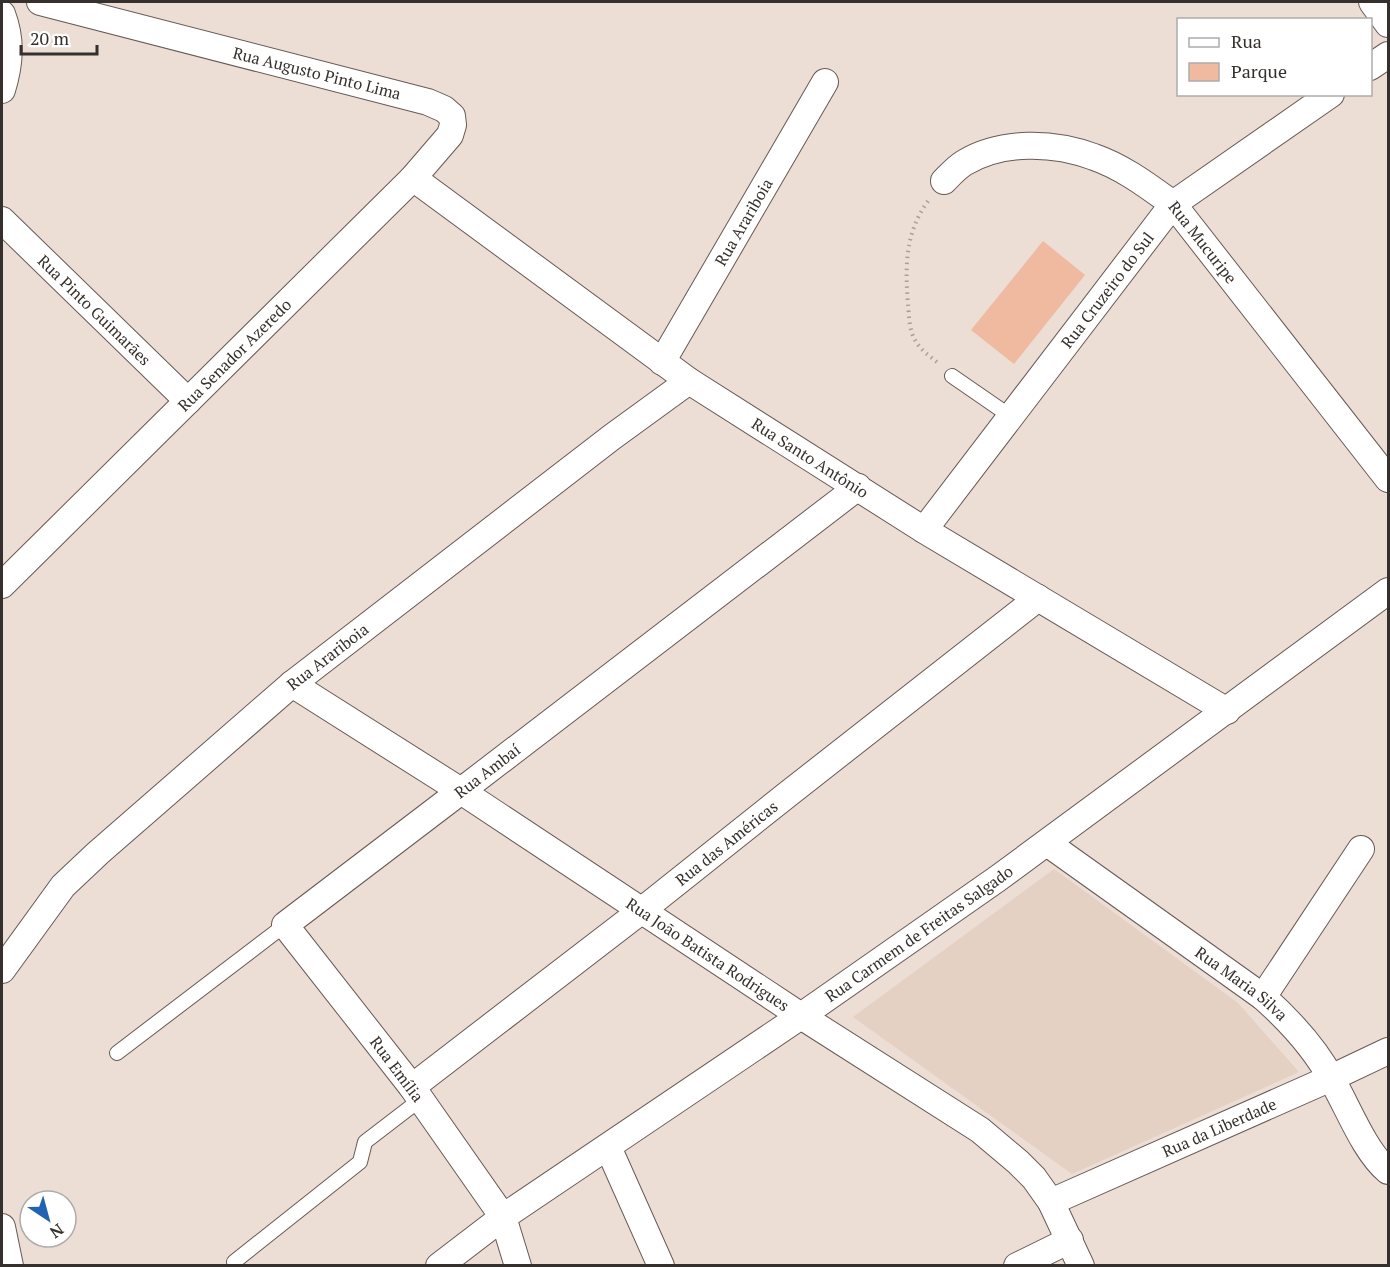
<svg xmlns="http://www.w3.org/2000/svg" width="1390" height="1267" font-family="'PT Serif',serif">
<rect width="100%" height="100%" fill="#ecddd5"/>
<!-- built -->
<polygon fill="#e5d0c4" points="1054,869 1238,1003 1299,1072 1072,1174 853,1017"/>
<!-- green -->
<polygon fill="#efba9f" points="1043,241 1085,275 1014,364 971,330"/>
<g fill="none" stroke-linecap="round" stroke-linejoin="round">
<defs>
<g id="lane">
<polyline points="952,376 1010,416"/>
<polyline points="117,1053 285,925"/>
<polyline points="234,1262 360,1162 365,1142 421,1099"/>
</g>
<g id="street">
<polyline points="1372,2 1388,24"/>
<path d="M 2,14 C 12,40 10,64 2,90"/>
<polyline points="1370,67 1388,55"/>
<path id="s1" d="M 413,178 L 689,381 L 924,530 L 1227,711"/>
<path id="s2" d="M 944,181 C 950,175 956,168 964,163 C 1002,140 1054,142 1094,157 C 1123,167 1148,186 1173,204 L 1388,479"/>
<path id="s3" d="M 2,220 L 188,401"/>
<path id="s4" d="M 662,362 L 825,82"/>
<path id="s5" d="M 924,530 L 1173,204 L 1331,94"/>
<path id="s6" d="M 2,585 L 413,178 L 450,135 L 453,125 L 452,116 L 444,109 L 428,102 L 40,2"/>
<path id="s7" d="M 292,684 L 461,791 L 801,1016 L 980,1130 L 1018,1162 L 1034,1178 L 1051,1202 L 1081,1266"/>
<path id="s8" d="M 1047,843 L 1263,997 C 1290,1021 1315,1048 1332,1080 C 1348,1107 1364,1151 1388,1171"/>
<path id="s9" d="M 2,970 L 63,886 L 98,853 L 292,684 L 612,437 L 689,381"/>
<polyline points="1263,997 1361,849"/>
<path id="s10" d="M 412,1087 L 641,911 L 788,794 L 1038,598"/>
<polyline points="608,1147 661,1266"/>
<path id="s11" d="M 1051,1202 L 1331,1078 L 1388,1051"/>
<polyline points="2,1227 10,1266"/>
<path id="s12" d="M 439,1266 L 503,1217 L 801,1016 L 997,879 L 1388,591"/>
<path id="s13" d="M 518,1266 L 503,1217 L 412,1087 L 285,925 L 461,791 L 858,487"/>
<polyline points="1017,1266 1070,1240"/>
</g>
</defs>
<!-- lane casing -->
<use href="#lane" stroke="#675a54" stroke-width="16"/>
<!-- street casing -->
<use href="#street" stroke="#675a54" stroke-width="28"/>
<!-- path -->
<path stroke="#ab9f99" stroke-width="4" stroke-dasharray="1.5 4.5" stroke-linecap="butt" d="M 928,201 C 905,233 905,266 908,304 C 909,315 909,330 915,340 C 920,350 930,356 938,363"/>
<!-- lane -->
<use href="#lane" stroke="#fff" stroke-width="14"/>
<!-- street -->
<use href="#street" stroke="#fff" stroke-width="26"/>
</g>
<g text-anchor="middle" stroke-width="4.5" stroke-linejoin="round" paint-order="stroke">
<!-- street labels -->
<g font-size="16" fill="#35302d" stroke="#fff">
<text transform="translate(317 73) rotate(14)" y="6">Rua Augusto Pinto Lima</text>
<text dy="6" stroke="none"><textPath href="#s4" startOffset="162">Rua Arariboia</textPath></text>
<text dy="6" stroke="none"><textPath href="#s2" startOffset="302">Rua Mucuripe</textPath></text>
<text dy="6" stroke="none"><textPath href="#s5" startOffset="302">Rua Cruzeiro do Sul</textPath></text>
<text dy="6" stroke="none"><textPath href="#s3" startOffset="129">Rua Pinto Guimarães</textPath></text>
<text dy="6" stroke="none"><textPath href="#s6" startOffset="327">Rua Senador Azeredo</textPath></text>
<text dy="6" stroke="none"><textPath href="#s1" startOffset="486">Rua Santo Antônio</textPath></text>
<text dy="6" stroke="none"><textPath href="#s9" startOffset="454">Rua Arariboia</textPath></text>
<text dy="6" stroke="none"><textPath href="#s13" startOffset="670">Rua Ambaí</textPath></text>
<text dy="6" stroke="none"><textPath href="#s10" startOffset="398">Rua das Américas</textPath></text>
<text dy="6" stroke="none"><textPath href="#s12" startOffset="584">Rua Carmem de Freitas Salgado</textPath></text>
<text dy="6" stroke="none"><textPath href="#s7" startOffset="496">Rua João Batista Rodrigues</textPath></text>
<text dy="6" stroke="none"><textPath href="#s8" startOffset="240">Rua Maria Silva</textPath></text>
<text transform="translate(397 1069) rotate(53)" y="6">Rua Emília</text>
<text dy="6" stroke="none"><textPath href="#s11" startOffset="184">Rua da Liberdade</textPath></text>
</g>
</g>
<!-- border -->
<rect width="1390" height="1267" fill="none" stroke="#35302d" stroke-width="6"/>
<!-- legend -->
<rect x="1177" y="18" width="195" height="78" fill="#ffffff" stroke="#aeacab" stroke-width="1.5"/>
<rect x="1189" y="38" width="30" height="9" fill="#ffffff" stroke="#aeacab" stroke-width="1.5"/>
<text x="1231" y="48" font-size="18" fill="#35302d">Rua</text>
<rect x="1189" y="63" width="30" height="18" fill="#efba9f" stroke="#aeacab" stroke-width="1.5"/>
<text x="1231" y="78" font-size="18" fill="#35302d">Parque</text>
<!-- north arrow -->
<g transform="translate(48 1219) rotate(144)"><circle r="28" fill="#ffffff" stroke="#aeacab" stroke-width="1.5"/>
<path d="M0-4.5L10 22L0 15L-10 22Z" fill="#2362b3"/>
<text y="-9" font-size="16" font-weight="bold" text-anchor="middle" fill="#35302d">N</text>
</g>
<!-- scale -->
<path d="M21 45v9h76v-9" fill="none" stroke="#35302d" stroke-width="3"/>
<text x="30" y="45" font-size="18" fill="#35302d" stroke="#ffffff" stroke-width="4.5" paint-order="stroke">20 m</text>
</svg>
